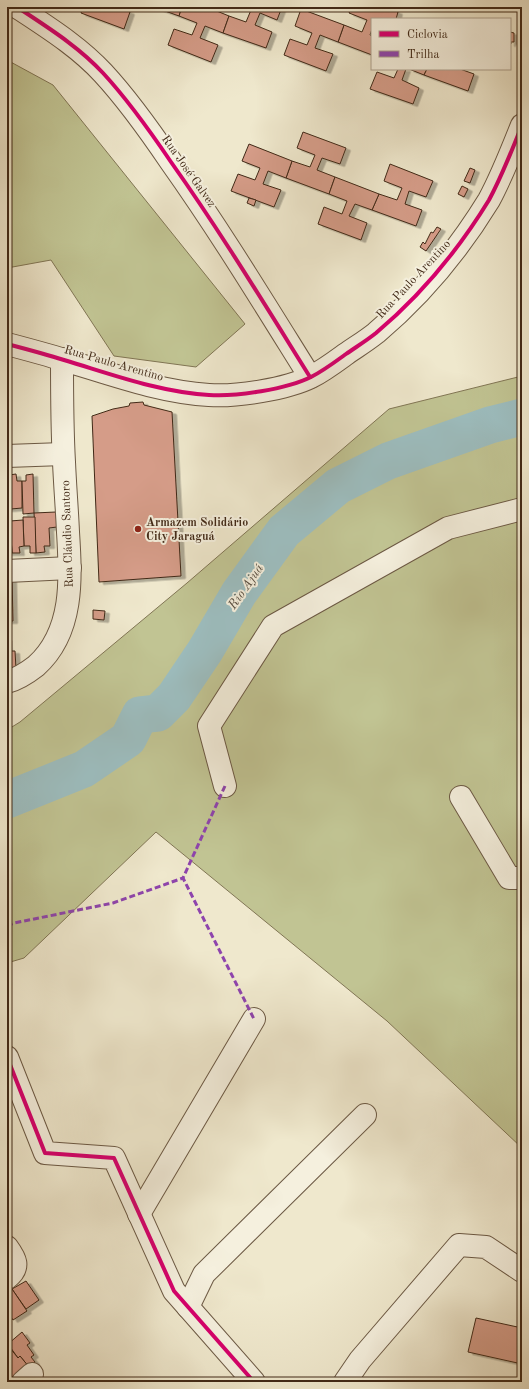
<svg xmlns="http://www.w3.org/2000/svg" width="529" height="1389" font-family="'Old Standard TT',serif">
<defs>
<filter id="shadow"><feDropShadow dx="4.5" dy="2.5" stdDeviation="0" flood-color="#0004"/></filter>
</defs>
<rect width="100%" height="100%" fill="#efe8cd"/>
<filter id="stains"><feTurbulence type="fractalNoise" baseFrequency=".005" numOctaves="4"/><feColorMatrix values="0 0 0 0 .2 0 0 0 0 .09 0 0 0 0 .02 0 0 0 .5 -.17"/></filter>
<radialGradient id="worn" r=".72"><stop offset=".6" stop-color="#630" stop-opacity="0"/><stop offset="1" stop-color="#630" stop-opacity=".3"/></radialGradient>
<!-- green -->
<g fill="#c1c493" stroke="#817655">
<polygon points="7,60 53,85 245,324 196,367 114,356 51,260 7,268"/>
<polygon points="522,376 522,1148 387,1021 156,832 24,958 7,963 7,730 20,722 187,583 389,409"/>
</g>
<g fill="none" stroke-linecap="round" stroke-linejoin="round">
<!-- river -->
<polyline stroke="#9dbec0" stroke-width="37" points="7,800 84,769 128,739 140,715 158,713 174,697 205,651 239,593 284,531 338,486 388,461 490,425 522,417"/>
</g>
<!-- building -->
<g fill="#d59c88" stroke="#412917" filter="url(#shadow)">
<polygon points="83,7 117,7 130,12 124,29 81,13"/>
<polygon points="154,7 182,7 179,16"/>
<polygon points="182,7 207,7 229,16 223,33 205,26 200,38 218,45 211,62 168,45 174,29 192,35 197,23 179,16"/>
<polygon points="244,7 282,7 277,20 260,13 255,25 272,32 266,48 223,33 229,16 246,22 251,10"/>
<polygon points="352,7 385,7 398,12 396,19 372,19 372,29 370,35 372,36 372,55 338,42 344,25 362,32 367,20 349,13"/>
<polygon points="301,9 344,25 338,42 320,35 315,48 333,54 326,71 284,55 290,39 307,45 312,33 295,26"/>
<polygon points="510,32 514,33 514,42 511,42 511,44 510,44"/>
<polygon points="398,69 406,69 402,80 419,88 413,104 370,89 377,72 394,78"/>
<polygon points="409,69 427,69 424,75"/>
<polygon points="427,69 460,69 474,74 468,91 424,75"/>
<polygon points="303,132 346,148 340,164 322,158 317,170 335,177 329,194 286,178 292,161 310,167 315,155 297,148"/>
<polygon points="249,144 292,161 286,178 268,171 263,184 281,190 274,207 231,191 238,174 255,180 260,168 242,161"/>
<polygon points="390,164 433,181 426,197 409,191 405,204 422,210 416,226 372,210 379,194 397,200 402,188 384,181"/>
<polygon points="470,168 475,170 470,183 464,181"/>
<polygon points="335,177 379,194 372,210 355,204 349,216 367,223 361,240 318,224 324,207 342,214 347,201 329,194"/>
<polygon points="462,186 468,189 464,197 458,194"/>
<polygon points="249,198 256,200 254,206 247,203"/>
<polygon points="437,227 441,229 426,251 420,247 423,242 425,244 431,232 433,233"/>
<polygon points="143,402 144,405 172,412 181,576 99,582 92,416 113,409 129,406 130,403"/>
<polygon points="16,474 17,481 22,481 22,508 11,509 9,475"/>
<polygon points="33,474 34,513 23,514 22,481 26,481 26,475"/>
<polygon points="7,475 9,475 11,509 7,509"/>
<polygon points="56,512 57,527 49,528 50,546 44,546 45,552 36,553 34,513"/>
<polygon points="23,517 35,517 36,553 30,553 30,546 24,546"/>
<polygon points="23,520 24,546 19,547 20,553 12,553 10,521"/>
<polygon points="7,521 10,521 12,553 7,553"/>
<polygon points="12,578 13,621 7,621 7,579"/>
<polygon points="93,610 105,611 104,620 93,619"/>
<polygon points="7,638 8,651 15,651 16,669 7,671"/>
<polygon points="26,1281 39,1300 26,1309 12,1289"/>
<polygon points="12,1289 27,1311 13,1320 7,1311 7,1292"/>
<polygon points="476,1318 522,1328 522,1364 468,1352"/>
<polygon points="22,1332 30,1343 27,1345 34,1355 31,1357 35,1362 29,1367 20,1356 18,1358 8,1344"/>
<polygon points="10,1348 18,1358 20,1356 29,1367 14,1379 7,1370 7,1350"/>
<polygon points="7,1370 14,1379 11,1382 7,1382"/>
</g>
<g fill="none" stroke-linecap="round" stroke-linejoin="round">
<defs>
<g id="minor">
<path d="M 17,7 C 47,27 78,46 103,73 C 128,100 150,131 171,162 C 220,231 265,305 310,377"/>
<path d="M 7,344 C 26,349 45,354 64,360 C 111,374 159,392 209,395 C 236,397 287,389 311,377 C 323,371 335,362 346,354 C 356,347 366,341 376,333 C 420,296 459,249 489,200 C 502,176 512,150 522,125"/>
<polyline points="7,456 63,454"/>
<polyline points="7,571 70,568"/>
<path d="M 7,682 C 18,679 27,673 36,666 C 74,632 71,578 68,532 C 67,509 65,486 64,462 C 62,428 62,393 62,359"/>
<polyline points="225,786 209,726 273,626 448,528 522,509"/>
<polyline points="461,797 509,878 522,878"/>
<polyline points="7,1057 45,1153 114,1158 174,1291 254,1382"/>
<polyline points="139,1214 254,1019"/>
<path d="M 7,1247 C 15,1258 21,1267 7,1278"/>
<polyline points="188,1307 204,1274 365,1115"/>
<polyline points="23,1382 32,1374"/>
<polyline points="345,1382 360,1360 459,1245 486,1247 522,1271"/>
</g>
</defs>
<!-- minor casing -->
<use href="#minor" stroke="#6c5944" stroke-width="24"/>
<!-- minor -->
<use href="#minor" stroke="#f5f0de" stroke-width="22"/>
<!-- quiet -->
<g stroke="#8e44ad" stroke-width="3" stroke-dasharray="6 3" stroke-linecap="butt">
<polyline points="225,786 183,878 254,1019"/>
<polyline points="7,926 14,923 113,903 183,878"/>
</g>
<defs>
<g id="cycleway">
<path d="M 17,7 C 47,27 78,46 103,73 C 128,100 150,131 171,162 C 220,231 265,305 310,377"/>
<path d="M 7,344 C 26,349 45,354 64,360 C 111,374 159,392 209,395 C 236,397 287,389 311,377 C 323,371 335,362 346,354 C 356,347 366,341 376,333 C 420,296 459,249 489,200 C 502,176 512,150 522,125"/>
<polyline points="7,1057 45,1153 114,1158 174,1291 254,1382"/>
</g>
</defs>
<!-- cycleway casing -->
<use href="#cycleway" stroke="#f5f0de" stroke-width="6"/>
<!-- cycleway -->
<use href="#cycleway" stroke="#d6006c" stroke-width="4"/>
</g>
<!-- markers -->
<circle fill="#8f2418" stroke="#f5f0de" stroke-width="1.5" cx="138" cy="529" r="4"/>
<g text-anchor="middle" stroke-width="4" stroke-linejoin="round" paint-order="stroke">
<!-- street labels -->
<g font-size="12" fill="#412917" stroke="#f5f0de">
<text transform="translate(189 171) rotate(55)" y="4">Rua José Galvez</text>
<text transform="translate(413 279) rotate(-47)" y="4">Rua Paulo Arentino</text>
<text transform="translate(114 363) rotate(16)" y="4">Rua Paulo Arentino</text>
<text transform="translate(67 534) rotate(-92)" y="4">Rua Cláudio Santoro</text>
</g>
<!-- poi labels -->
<g font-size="12" font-weight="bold" fill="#412917" stroke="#f5f0de" text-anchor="start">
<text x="146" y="526">Armazem Solidário<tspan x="146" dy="14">City Jaraguá</tspan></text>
</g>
<!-- water labels -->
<g font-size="13" font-style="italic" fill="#584e41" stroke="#f5f0de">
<text transform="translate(245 586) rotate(-55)" y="5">Rio Ajuá</text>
</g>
</g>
<!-- margin -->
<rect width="529" height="1389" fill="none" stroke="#efe8cd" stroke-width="24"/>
<rect x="8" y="8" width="513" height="1373" fill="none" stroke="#412917" stroke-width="2"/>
<rect x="12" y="12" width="505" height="1365" fill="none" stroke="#412917"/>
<!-- legend -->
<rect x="371" y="18" width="140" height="52" fill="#f5f0de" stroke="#ada08e"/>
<rect x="379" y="31" width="20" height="6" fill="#d6006c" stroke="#ada08e"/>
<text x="407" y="38" font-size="12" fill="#412917">Ciclovia</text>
<rect x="379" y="51" width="20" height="6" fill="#8e44ad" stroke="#ada08e"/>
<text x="407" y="58" font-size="12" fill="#412917">Trilha</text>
<rect width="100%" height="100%" filter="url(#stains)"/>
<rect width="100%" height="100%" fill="url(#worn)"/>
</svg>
